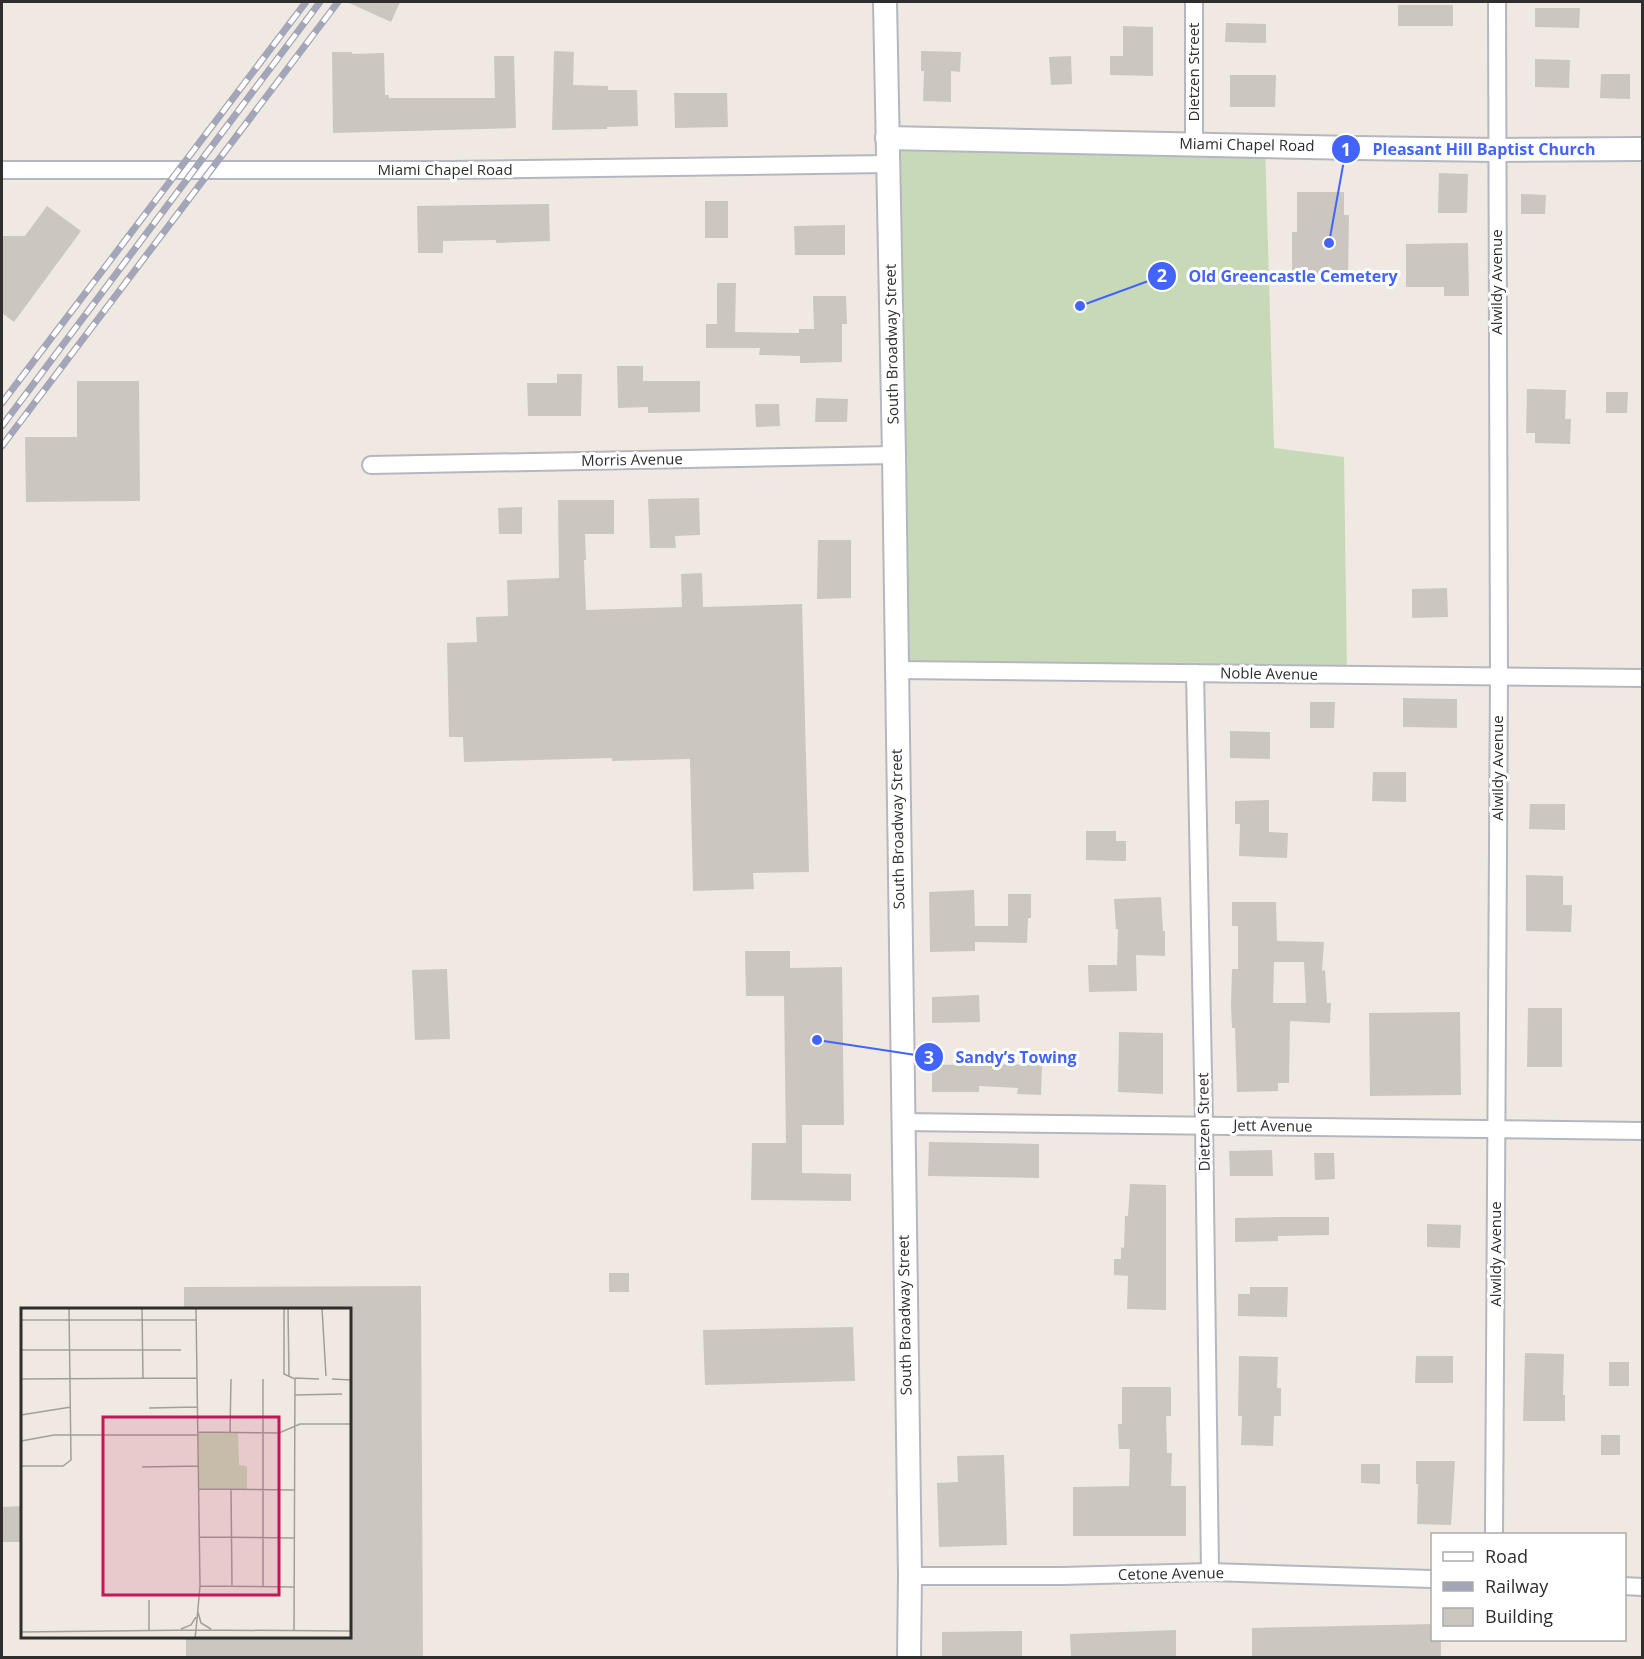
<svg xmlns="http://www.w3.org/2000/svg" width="1644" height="1659" font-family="'Open Sans',sans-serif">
<rect width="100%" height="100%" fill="#efe9e1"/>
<!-- cemetery -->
<polygon fill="#c8d9b8" points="887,138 1265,145 1274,448 1344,457 1347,675 896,670"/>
<!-- building -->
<g fill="#cbc7bf" fill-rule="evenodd">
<polygon points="347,2 400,2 391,22"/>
<rect x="1398" y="5" width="55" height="21"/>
<polygon points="1535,8 1580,8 1579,28 1535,27"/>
<polygon points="1226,23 1266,24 1266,43 1225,42"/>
<polygon points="1123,26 1153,27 1153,76 1110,75 1110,56 1123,56"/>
<polygon points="554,51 574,52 573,85 608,86 608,90 637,90 638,126 607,127 607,129 552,130"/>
<polygon points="921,51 961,52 960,72 951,71 951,102 923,101 924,71 921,71"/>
<polygon points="332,52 352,52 352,54 384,53 385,95 389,95 389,98 495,98 494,56 514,56 516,128 333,133"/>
<polygon points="1071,56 1072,84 1051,85 1049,57"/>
<polygon points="1535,59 1570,60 1569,88 1535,87"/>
<polygon points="1601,74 1630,74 1630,99 1600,98"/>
<polygon points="1230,75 1276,75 1275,107 1230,107"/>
<polygon points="674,93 727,93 728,127 675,128"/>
<polygon points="1439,173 1468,174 1467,213 1438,213"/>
<polygon points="1297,192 1344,192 1344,215 1349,215 1348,275 1292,275 1292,232 1297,232"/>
<polygon points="1521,194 1546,195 1545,214 1521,214"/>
<rect x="705" y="201" width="23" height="37"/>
<polygon points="549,204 550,241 496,243 496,240 443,241 443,253 418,253 417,206"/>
<polygon points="47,206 81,231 14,322 2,313 2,236 25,236"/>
<polygon points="845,225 845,255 795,255 794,226"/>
<polygon points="1468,243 1469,296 1444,296 1444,287 1406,287 1406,244"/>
<polygon points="717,283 736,283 735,332 799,333 799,329 814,329 813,296 846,296 847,324 842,324 842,362 800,363 800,356 759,355 760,348 706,348 706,324 717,324"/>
<polygon points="617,366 643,366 643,381 700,381 700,412 648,413 648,407 618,408"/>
<polygon points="557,374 582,374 581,416 528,416 527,383 557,383"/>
<polygon points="77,381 139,381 140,501 26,502 25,437 77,437"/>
<polygon points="1527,389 1566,390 1565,419 1571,419 1570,444 1535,443 1535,433 1526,433"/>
<polygon points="1606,392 1628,392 1627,413 1606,413"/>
<polygon points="816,398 848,399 847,422 815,422"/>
<polygon points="755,404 779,404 780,426 756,427"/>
<polygon points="699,498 700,535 675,536 676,548 650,548 648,499"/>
<polygon points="558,500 614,500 614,534 585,534 586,560 584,560 586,610 682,607 681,574 702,573 703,607 802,604 809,872 753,873 754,889 693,891 690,759 612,761 612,758 464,762 463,737 449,737 447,643 477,642 476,617 508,616 507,580 559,578"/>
<polygon points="522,507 522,534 499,534 498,508"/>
<polygon points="818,540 851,540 851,598 817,599"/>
<polygon points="1447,588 1448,617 1412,618 1412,589"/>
<polygon points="1403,698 1457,699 1457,728 1403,727"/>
<polygon points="1310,702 1335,702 1334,728 1310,728"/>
<polygon points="1230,731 1270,732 1270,759 1230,758"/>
<polygon points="1373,772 1406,772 1406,802 1372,801"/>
<polygon points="1269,800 1269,832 1288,833 1287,858 1239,856 1240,824 1235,824 1235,801"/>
<polygon points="1530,804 1565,804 1565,830 1529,829"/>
<polygon points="1086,831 1116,831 1116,841 1126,841 1126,861 1086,860"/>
<polygon points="1526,875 1563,876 1563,905 1572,905 1571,932 1526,931"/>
<polygon points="974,890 975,926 1008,926 1008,894 1031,894 1031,918 1028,918 1027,943 975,942 975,951 930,952 929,892"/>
<polygon points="1161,897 1163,931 1165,931 1165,956 1136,955 1137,991 1089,992 1088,965 1117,965 1118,929 1116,929 1114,899"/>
<path d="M 1232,902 L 1276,902 L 1277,941 L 1324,942 L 1322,971 L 1325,970 L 1327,1003 L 1331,1003 L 1330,1023 L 1290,1021 L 1289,1083 L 1278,1083 L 1278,1091 L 1237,1092 L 1235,1028 L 1232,1028 L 1231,1005 L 1232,969 L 1238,969 L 1238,926 L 1232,926 ZM 1274,962 L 1304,962 L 1306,1003 L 1273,1003 Z"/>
<polygon points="745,951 790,951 790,968 842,967 844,1125 802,1125 802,1173 851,1174 851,1201 751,1200 752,1143 786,1143 784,996 746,996"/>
<polygon points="447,969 450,1039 415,1040 412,970"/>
<polygon points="979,995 980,1022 932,1023 932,997"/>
<polygon points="1528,1008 1562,1008 1562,1067 1527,1067"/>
<polygon points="1460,1012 1461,1095 1370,1096 1369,1013"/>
<polygon points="1119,1032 1163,1033 1163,1094 1118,1092"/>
<polygon points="987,1064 1042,1065 1041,1095 1017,1094 1018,1088 979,1086 979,1092 932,1092 932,1065"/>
<polygon points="929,1142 1039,1144 1039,1178 928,1176"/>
<polygon points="1272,1150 1273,1176 1230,1176 1229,1151"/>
<polygon points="1314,1153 1334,1153 1335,1179 1315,1180"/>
<polygon points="1130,1184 1166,1185 1166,1310 1127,1309 1128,1276 1114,1275 1114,1259 1121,1259 1121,1247 1124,1248 1125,1216 1128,1216"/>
<polygon points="1278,1217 1329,1217 1329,1235 1278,1236 1278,1241 1235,1242 1235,1218"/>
<polygon points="1427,1224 1461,1225 1460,1248 1427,1247"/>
<rect x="609" y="1273" width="20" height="19"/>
<polygon points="421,1286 423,1658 186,1658 186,1636 350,1636 350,1310 184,1310 184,1287"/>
<polygon points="1250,1287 1288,1287 1287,1317 1238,1316 1238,1294 1250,1294"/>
<polygon points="853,1327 855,1381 705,1385 703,1330"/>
<polygon points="1525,1353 1564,1354 1563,1395 1565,1395 1565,1421 1523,1421"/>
<polygon points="1239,1356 1278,1357 1277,1388 1281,1388 1281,1416 1274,1416 1273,1446 1241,1445 1242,1416 1238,1416"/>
<polygon points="1416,1356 1453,1356 1453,1383 1415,1383"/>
<rect x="1609" y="1362" width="20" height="24"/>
<polygon points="1122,1387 1171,1387 1171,1416 1166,1416 1167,1453 1172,1453 1171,1486 1186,1486 1186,1536 1073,1536 1073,1487 1129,1486 1130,1449 1119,1449 1118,1424 1122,1424"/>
<rect x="1601" y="1435" width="19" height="20"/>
<polygon points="1004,1455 1007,1545 939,1547 937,1483 958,1482 957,1456"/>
<polygon points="1416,1461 1455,1461 1451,1525 1417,1524 1418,1484 1416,1484"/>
<polygon points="1361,1464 1380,1464 1380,1484 1361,1483"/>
<polygon points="22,1506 22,1542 2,1542 2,1507"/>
<polygon points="1432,1624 1432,1640 1441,1640 1441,1658 1252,1658 1252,1628"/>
<polygon points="1176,1630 1176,1658 1071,1658 1070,1634"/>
<polygon points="1022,1631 1022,1658 942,1658 942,1632"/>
</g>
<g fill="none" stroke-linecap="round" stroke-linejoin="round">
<defs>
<g id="street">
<polyline points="1194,143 1194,2"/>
<polyline points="2,170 452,170 888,164"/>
<polyline points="371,465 894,455"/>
<polyline points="896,670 1642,678"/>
<polyline points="1195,673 1204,1125 1210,1572"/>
<polyline points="903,1122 1642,1131"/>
<polyline points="1494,1534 1499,676 1497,2"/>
<polyline points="910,1576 1062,1576 1210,1572 1432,1579"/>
<polyline points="1624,1586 1642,1587"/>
</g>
<g id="secondary">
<polyline points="885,2 894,455 910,1576 909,1658"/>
<polyline points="887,138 1355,148 1497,150 1642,149"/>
</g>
</defs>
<!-- street casing -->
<use href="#street" stroke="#b4b7c1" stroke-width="20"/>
<!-- secondary casing -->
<use href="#secondary" stroke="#b4b7c1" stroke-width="26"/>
<!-- street -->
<use href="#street" stroke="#fff" stroke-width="16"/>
<!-- secondary -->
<use href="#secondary" stroke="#fff" stroke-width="22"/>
<defs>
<g id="rail">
<polyline points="2,403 306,2"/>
<polyline points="2,426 320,2"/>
<polyline points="2,446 338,2"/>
</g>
</defs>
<!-- rail casing -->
<use href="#rail" stroke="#a3a6b8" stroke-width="7"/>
<!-- rail -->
<use href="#rail" stroke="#fff" stroke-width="4.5" stroke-dasharray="14" stroke-linecap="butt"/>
</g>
<g text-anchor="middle" stroke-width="6" stroke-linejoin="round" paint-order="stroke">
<!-- street labels -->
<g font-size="15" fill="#2e2e2e" stroke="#fff">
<text transform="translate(1194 72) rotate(-90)" y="5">Dietzen Street</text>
<text transform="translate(1247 145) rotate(1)" y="5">Miami Chapel Road</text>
<text x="445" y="175">Miami Chapel Road</text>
<text transform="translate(1497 282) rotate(-90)" y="5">Alwildy Avenue</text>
<text transform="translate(892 344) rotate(-91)" y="5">South Broadway Street</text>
<text transform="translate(632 460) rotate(-1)" y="5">Morris Avenue</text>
<text transform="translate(1269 674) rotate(1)" y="5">Noble Avenue</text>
<text transform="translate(1498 768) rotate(-90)" y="5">Alwildy Avenue</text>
<text transform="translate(898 829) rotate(-91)" y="5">South Broadway Street</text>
<text transform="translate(1204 1122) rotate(-91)" y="5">Dietzen Street</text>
<text transform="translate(1273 1126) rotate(1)" y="5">Jett Avenue</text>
<text transform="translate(1496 1254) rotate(-90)" y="5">Alwildy Avenue</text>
<text transform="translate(905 1315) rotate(-91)" y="5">South Broadway Street</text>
<text transform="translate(1171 1574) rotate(-1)" y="5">Cetone Avenue</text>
</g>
</g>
<!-- overview -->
<g transform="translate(21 1308)">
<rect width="330" height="330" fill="#efe9e1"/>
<path d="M 177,124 L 217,125 L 218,157 L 226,158 L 226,181 L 178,181 Z" fill="#c8d9b8"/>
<path fill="none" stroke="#a29e99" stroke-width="1.5" d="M 121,0 L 122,70M 263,0 L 263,66 L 274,71 L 273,323M 267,0 L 268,69M 301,0 L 305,68M 0,12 L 175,12M 0,42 L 160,42M 274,70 L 298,71M 0,71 L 176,70M 311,71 L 330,72M 274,87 L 321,86M 128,100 L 176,99M 0,107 L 50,99M 177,124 L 258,125 L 279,116 L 330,116M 209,124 L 210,71M 0,133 L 33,127 L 177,127M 0,158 L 42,158 L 50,152 L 48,0M 121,159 L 177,158M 178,181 L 273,182M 210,181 L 211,277M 179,229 L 273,230M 179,278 L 273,279M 242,278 L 242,71M 128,292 L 128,322M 177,304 L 180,315 L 190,321M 160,321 L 170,317 L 175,309M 0,324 L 175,322 L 179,278 L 175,0M 174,330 L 175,322 L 330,323"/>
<path fill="#c2185b" fill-opacity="0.15" stroke="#c2185b" stroke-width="3" d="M 82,109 L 258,109 L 258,287 L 82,287 Z"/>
<rect width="330" height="330" fill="none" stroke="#2e2e2e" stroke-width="3"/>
</g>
<!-- callouts -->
<path fill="none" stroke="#4264fb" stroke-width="2" d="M1329 243L1346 149M1080 306L1162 276M817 1040L929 1057"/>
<g fill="#4264fb" stroke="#fff" stroke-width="2">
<circle cx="1329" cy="243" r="6"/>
<circle cx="1080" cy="306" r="6"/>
<circle cx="817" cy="1040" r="6"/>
<circle cx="1346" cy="149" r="15"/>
<circle cx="1162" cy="276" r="15"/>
<circle cx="929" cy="1057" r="15"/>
</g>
<g font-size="18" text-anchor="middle" font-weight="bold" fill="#fff">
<text x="1346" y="156">1</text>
<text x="1162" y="282">2</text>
<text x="929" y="1064">3</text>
</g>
<g font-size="16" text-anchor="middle" font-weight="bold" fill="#4264fb" stroke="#fff" stroke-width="6" stroke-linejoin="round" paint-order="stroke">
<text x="1484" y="155">Pleasant Hill Baptist Church</text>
<text x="1293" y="282">Old Greencastle Cemetery</text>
<text x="1016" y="1063">Sandy’s Towing</text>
</g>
<!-- border -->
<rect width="1644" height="1659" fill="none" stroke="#2e2e2e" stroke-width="6"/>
<!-- legend -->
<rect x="1431" y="1533" width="195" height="108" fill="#ffffff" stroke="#ababab" stroke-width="1.5"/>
<rect x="1443" y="1552" width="30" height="9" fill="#ffffff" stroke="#ababab" stroke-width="1.5"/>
<text x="1485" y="1563" font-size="18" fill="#2e2e2e">Road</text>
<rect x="1443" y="1582" width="30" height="9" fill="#a3a6b8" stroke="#ababab" stroke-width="1.5"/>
<text x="1485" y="1593" font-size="18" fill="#2e2e2e">Railway</text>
<rect x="1443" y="1608" width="30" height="18" fill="#cbc7bf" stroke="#ababab" stroke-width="1.5"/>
<text x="1485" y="1623" font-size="18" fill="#2e2e2e">Building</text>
</svg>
